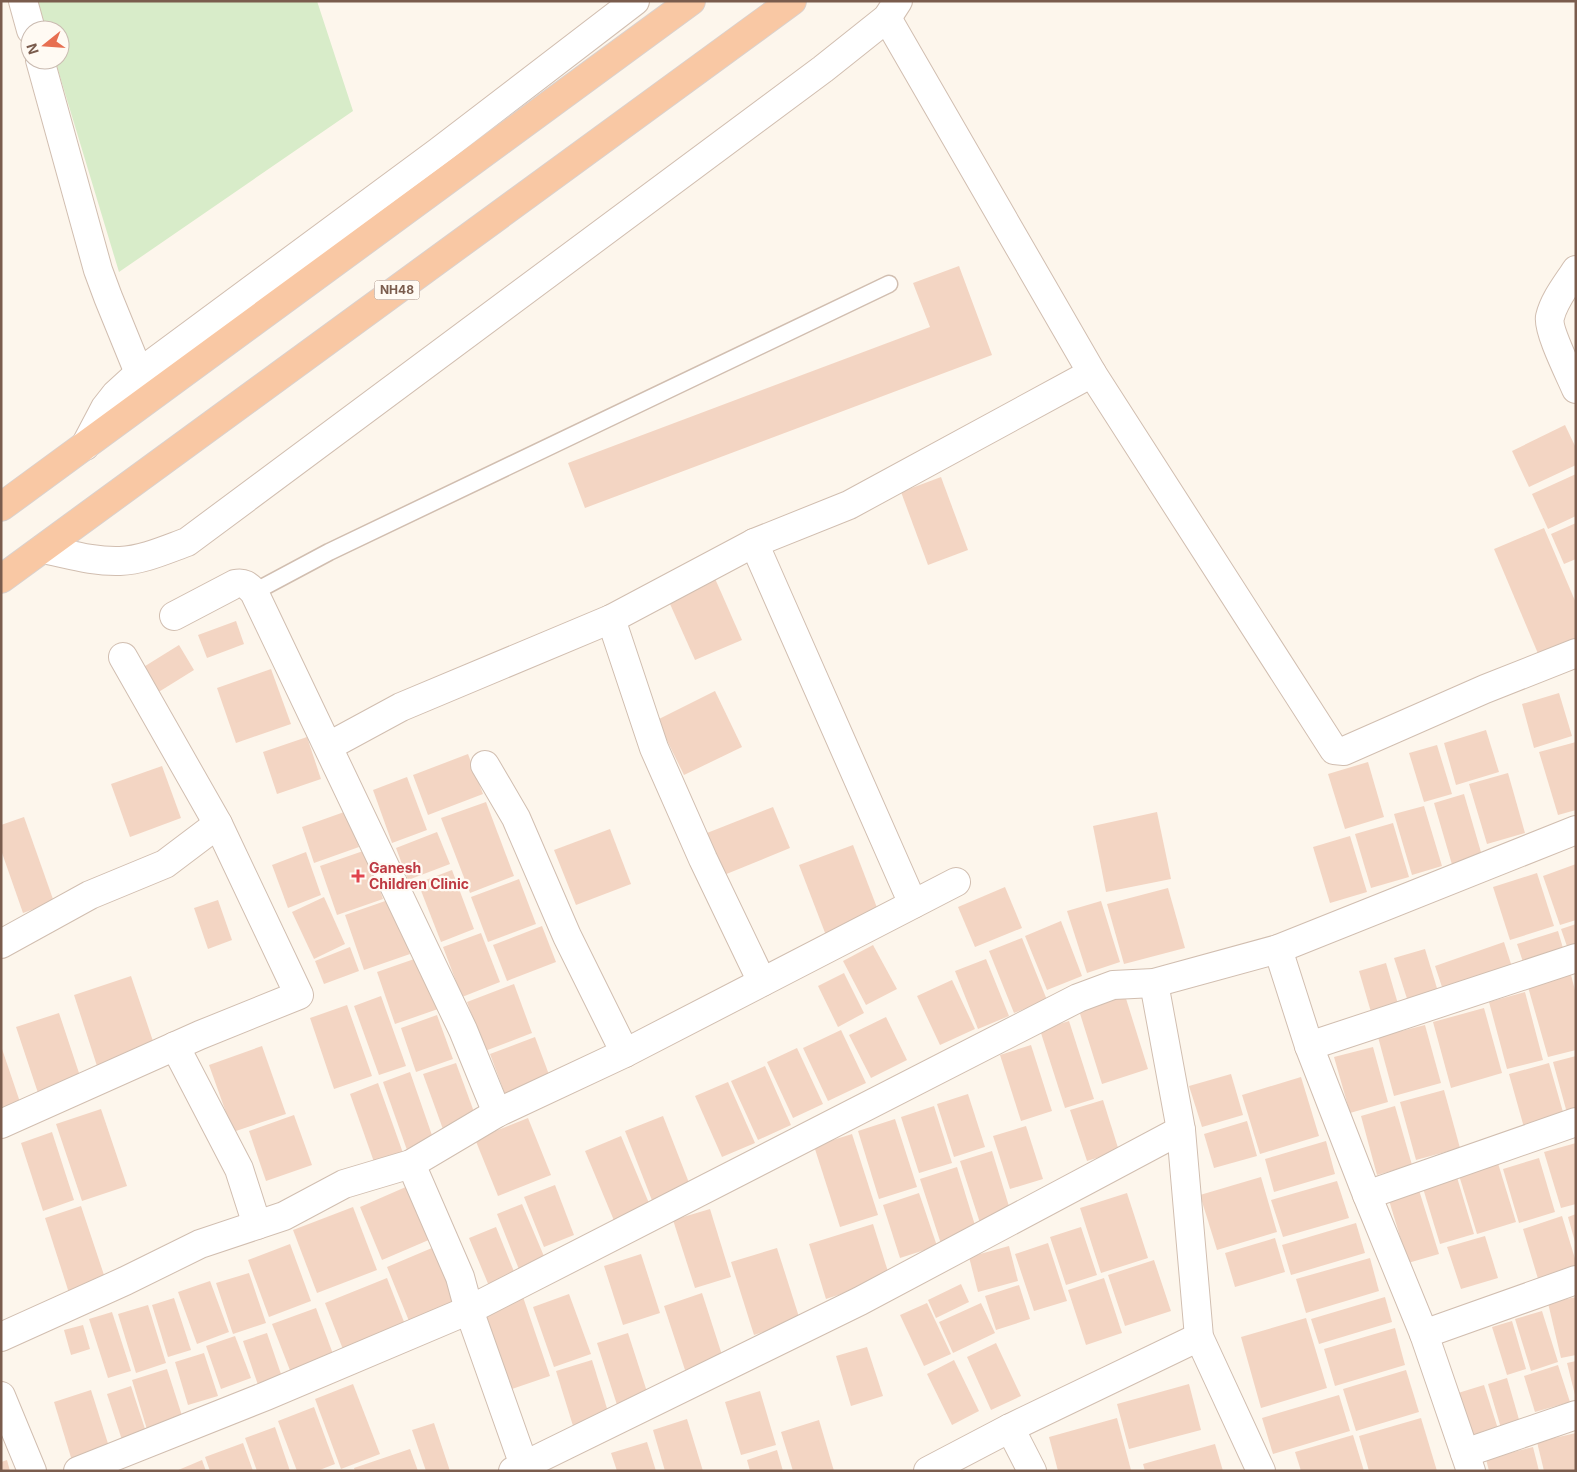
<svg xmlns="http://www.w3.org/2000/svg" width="1577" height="1472" font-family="Inter,sans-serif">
<rect width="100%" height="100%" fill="#fdf6ec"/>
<!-- green -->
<polygon fill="#d8ecc9" points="37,1 317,1 353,111 119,272 55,60 60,60 60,30 46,30"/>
<!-- building -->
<g fill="#f3d5c3">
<polygon points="959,266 992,355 585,508 568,463 930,327 913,283"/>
<polygon points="1565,425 1576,448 1576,465 1529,487 1512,451"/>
<polygon points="1576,474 1576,516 1548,529 1532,494"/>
<polygon points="941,477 968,550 928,565 901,492"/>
<polygon points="1576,523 1576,559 1564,564 1551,534"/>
<polygon points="1544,528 1576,603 1576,640 1539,656 1494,549"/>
<polygon points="713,574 742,640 695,660 666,595"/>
<polygon points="236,621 244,644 207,658 198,635"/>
<polygon points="179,645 194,670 157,693 142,668"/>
<polygon points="271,669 291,724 236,743 217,688"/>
<polygon points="715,691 742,747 684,775 657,720"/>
<polygon points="1559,693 1572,736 1534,748 1522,704"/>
<polygon points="1486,730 1499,772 1456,785 1444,743"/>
<polygon points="307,737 321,779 277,794 263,752"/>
<polygon points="1576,742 1576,810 1558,815 1539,752"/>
<polygon points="1437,745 1452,794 1424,802 1409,753"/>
<polygon points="468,754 483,794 428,815 413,775"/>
<polygon points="1368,762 1384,817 1345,829 1328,774"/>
<polygon points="162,766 181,818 130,837 111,784"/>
<polygon points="1508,773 1525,833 1487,844 1469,784"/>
<polygon points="407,777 427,830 392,843 373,790"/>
<polygon points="1464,794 1483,859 1453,868 1434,803"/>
<polygon points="486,802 514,876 470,893 441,818"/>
<polygon points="1424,806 1442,866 1412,875 1394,814"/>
<polygon points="773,807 790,848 724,875 707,833"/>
<polygon points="347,811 359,847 314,863 302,827"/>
<polygon points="1157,812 1171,879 1106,892 1093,826"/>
<polygon points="24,817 54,902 23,913 1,850 1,825"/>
<polygon points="1393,823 1409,877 1371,888 1355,834"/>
<polygon points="610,829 631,884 576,905 554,850"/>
<polygon points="437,832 450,864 408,880 396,848"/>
<polygon points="1350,836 1367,892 1330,903 1313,847"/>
<polygon points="853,845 881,918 827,938 799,865"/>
<polygon points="366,850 383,899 337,915 320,866"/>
<polygon points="306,852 321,895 288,908 272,865"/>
<polygon points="1576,864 1576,920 1560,925 1543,876"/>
<polygon points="452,870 474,929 441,942 418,883"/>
<polygon points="1537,873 1554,926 1510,940 1493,887"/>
<polygon points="519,879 536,924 488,942 471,897"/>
<polygon points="1005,887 1022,928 975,947 958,907"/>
<polygon points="1168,888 1185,948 1124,964 1107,904"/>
<polygon points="324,897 345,944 314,959 292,912"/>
<polygon points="391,899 410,954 364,970 345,915"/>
<polygon points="218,900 232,940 208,949 194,908"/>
<polygon points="1101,901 1120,962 1087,973 1067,911"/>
<polygon points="1061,921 1082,976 1047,990 1025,936"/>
<polygon points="1576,924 1576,950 1569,952 1561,929"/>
<polygon points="542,926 556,962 507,981 493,945"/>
<polygon points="1558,931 1565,955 1525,968 1517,944"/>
<polygon points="481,933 500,982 462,997 443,947"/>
<polygon points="1022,938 1047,1000 1014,1013 989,951"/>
<polygon points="1504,942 1512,967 1443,990 1435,966"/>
<polygon points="873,945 897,989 866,1005 843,961"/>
<polygon points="350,947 359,971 324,984 315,961"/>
<polygon points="1425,949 1440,998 1410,1008 1394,958"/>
<polygon points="420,957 438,1009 395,1024 377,972"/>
<polygon points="986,959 1009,1016 978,1029 955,971"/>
<polygon points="1386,963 1398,1004 1371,1012 1359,971"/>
<polygon points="844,973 864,1013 838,1027 818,986"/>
<polygon points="1571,975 1576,994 1576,1050 1548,1057 1528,987"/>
<polygon points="131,976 155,1047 97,1066 74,995"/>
<polygon points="952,980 975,1029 940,1045 917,996"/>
<polygon points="514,984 532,1033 485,1051 467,1002"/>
<polygon points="1123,989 1148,1069 1102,1084 1077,1004"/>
<polygon points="1525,992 1543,1060 1507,1069 1489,1002"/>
<polygon points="381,996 406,1066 379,1075 354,1006"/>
<polygon points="347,1005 372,1076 334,1089 310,1018"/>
<polygon points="1484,1008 1502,1073 1451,1088 1433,1022"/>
<polygon points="59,1013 82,1082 39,1096 16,1027"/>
<polygon points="437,1015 453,1059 416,1072 401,1028"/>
<polygon points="886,1017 907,1060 871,1078 849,1035"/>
<polygon points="1069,1021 1094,1099 1065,1108 1040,1030"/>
<polygon points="1425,1025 1441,1083 1394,1096 1378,1037"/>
<polygon points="841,1030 866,1083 828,1101 803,1048"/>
<polygon points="535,1037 551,1080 506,1097 490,1054"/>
<polygon points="1031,1045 1052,1111 1021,1121 1000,1055"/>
<polygon points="1,1046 21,1105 1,1112"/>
<polygon points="262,1046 286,1114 233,1132 209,1065"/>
<polygon points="1373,1047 1388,1102 1350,1113 1334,1057"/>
<polygon points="797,1048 823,1104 793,1118 767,1062"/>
<polygon points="1576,1056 1576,1110 1567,1113 1553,1062"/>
<polygon points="456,1063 477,1120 444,1132 423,1074"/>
<polygon points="1549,1063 1565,1119 1525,1131 1509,1074"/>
<polygon points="765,1066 791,1125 758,1140 731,1081"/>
<polygon points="410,1072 434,1141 407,1150 383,1082"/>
<polygon points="1231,1074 1243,1115 1202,1127 1189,1086"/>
<polygon points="1301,1077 1319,1136 1260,1154 1242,1095"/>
<polygon points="728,1082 755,1143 722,1157 695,1096"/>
<polygon points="378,1083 403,1153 374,1162 350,1094"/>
<polygon points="1444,1090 1460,1148 1416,1160 1400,1102"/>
<polygon points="968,1094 985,1147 954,1157 937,1104"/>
<polygon points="1103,1100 1119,1151 1087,1161 1070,1110"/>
<polygon points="934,1106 952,1163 919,1173 901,1117"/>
<polygon points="1395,1106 1412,1165 1377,1175 1361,1116"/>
<polygon points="101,1109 127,1186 82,1201 56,1124"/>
<polygon points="294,1115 312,1165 266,1181 249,1131"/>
<polygon points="663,1116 691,1188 653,1203 625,1131"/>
<polygon points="528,1118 551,1175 498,1196 475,1139"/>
<polygon points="895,1119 917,1187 879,1199 858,1131"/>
<polygon points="1247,1121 1257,1156 1214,1168 1204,1134"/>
<polygon points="1026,1126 1043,1179 1010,1189 993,1136"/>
<polygon points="52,1132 74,1200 43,1211 21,1143"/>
<polygon points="852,1134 878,1215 840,1227 814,1146"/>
<polygon points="621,1136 651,1208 615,1223 585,1151"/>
<polygon points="1326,1141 1335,1174 1274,1192 1265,1159"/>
<polygon points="1576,1143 1576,1204 1561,1208 1544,1152"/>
<polygon points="992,1151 1012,1216 981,1226 960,1161"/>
<polygon points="1539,1158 1555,1212 1519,1223 1503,1169"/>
<polygon points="1497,1160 1516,1222 1477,1234 1458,1172"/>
<polygon points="957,1167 978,1235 942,1247 920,1179"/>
<polygon points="1456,1174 1474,1234 1440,1244 1422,1185"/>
<polygon points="1261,1177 1277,1232 1217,1250 1200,1195"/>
<polygon points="1337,1181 1349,1218 1283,1237 1271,1200"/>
<polygon points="555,1185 574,1235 544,1247 524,1197"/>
<polygon points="408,1186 431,1239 382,1260 360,1207"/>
<polygon points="1418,1187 1439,1254 1408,1263 1388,1197"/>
<polygon points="919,1193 937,1246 900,1258 883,1205"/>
<polygon points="1127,1193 1148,1258 1101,1273 1080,1208"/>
<polygon points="522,1204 546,1261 520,1272 497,1214"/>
<polygon points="81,1206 106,1281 69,1293 45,1218"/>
<polygon points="353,1207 377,1270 317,1293 293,1230"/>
<polygon points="710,1209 731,1277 695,1288 673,1220"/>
<polygon points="1576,1214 1576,1242 1575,1242 1568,1217"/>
<polygon points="1562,1216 1576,1262 1576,1271 1539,1282 1523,1229"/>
<polygon points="1356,1223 1365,1253 1291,1275 1282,1245"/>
<polygon points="873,1224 890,1278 826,1299 809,1244"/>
<polygon points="496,1227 515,1274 489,1286 469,1238"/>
<polygon points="1081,1227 1097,1275 1066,1285 1050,1237"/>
<polygon points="1485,1236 1498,1278 1461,1289 1447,1247"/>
<polygon points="1275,1238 1285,1272 1235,1287 1225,1253"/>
<polygon points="1048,1243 1067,1301 1034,1311 1015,1254"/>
<polygon points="290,1244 311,1301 269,1317 248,1260"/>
<polygon points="439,1245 461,1299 409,1321 387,1267"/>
<polygon points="1009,1246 1018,1281 978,1292 969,1257"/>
<polygon points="777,1248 800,1320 754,1335 731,1262"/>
<polygon points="641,1254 660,1313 623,1325 604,1266"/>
<polygon points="1370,1258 1379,1291 1306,1313 1296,1279"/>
<polygon points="1154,1260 1171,1311 1125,1326 1108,1275"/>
<polygon points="249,1273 266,1323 233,1334 216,1283"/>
<polygon points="387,1278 406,1327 344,1352 325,1303"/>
<polygon points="1104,1278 1122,1333 1086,1345 1068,1290"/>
<polygon points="210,1281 229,1332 197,1344 178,1292"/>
<polygon points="961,1284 969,1302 936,1318 928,1300"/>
<polygon points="1019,1285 1030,1319 996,1330 985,1296"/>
<polygon points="702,1293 723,1358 685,1370 664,1306"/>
<polygon points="569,1294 591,1354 554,1367 533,1307"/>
<polygon points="523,1297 550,1376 509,1390 483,1311"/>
<polygon points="1385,1297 1392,1322 1319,1344 1311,1319"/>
<polygon points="1576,1297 1576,1355 1561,1358 1548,1303"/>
<polygon points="174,1298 191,1350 168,1357 152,1305"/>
<polygon points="927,1303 951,1354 924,1366 900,1315"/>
<polygon points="981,1303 995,1333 953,1353 939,1322"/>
<polygon points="148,1305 166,1363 136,1373 118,1314"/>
<polygon points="316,1308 336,1362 293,1378 272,1324"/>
<polygon points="1542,1311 1558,1362 1531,1371 1515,1319"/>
<polygon points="112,1312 131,1371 108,1378 89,1319"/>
<polygon points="1306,1318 1327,1388 1261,1408 1241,1337"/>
<polygon points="1512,1321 1526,1369 1507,1375 1492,1327"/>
<polygon points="83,1325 90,1349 71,1355 64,1330"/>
<polygon points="1395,1328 1405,1365 1335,1386 1324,1349"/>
<polygon points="267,1333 282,1377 258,1385 243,1341"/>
<polygon points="628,1333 649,1398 618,1408 597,1343"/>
<polygon points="235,1336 251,1378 221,1389 206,1346"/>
<polygon points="996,1343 1021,1396 991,1410 967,1357"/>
<polygon points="867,1347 883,1396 851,1406 836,1356"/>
<polygon points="204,1353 218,1396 188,1405 175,1362"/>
<polygon points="592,1360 610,1418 574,1429 556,1371"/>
<polygon points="954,1360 979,1411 952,1425 927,1374"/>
<polygon points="1576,1361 1576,1395 1575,1395 1567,1363"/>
<polygon points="1558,1365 1570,1402 1535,1412 1524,1376"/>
<polygon points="167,1369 185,1425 149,1436 132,1380"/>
<polygon points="1406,1370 1419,1412 1356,1431 1343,1389"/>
<polygon points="1507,1378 1520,1423 1501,1428 1488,1384"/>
<polygon points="353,1384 380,1454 341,1469 315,1399"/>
<polygon points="1189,1384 1201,1430 1129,1449 1117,1404"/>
<polygon points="1484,1385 1499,1432 1472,1440 1458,1393"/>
<polygon points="131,1386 146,1432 122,1440 107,1394"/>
<polygon points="91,1390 111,1453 73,1464 54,1402"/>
<polygon points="760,1391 776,1445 741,1455 725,1402"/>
<polygon points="1339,1395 1350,1431 1273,1454 1262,1418"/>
<polygon points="314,1407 335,1464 317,1471 297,1471 278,1421"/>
<polygon points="1117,1418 1131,1470 1058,1471 1049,1437"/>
<polygon points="1421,1418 1437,1471 1369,1471 1359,1436"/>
<polygon points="687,1419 703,1471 665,1471 653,1430"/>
<polygon points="819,1420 834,1471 793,1471 781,1432"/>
<polygon points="434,1423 450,1471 426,1471 412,1430"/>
<polygon points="275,1427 290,1471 257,1471 245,1438"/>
<polygon points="1576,1433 1576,1471 1544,1471 1537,1442"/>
<polygon points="1353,1435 1364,1471 1301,1471 1295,1452"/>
<polygon points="647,1442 656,1471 617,1471 611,1453"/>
<polygon points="243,1443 253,1471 210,1471 205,1457"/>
<polygon points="1215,1444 1223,1471 1145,1471 1143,1464"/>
<polygon points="1533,1447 1539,1471 1489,1471 1486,1459"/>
<polygon points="410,1449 418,1471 355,1471 354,1468"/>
<polygon points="777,1450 783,1471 750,1471 747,1460"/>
<polygon points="7,1460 10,1471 1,1471 1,1462"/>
<polygon points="202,1460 206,1471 176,1471"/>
</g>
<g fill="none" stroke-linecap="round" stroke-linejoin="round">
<defs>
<polyline id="service" points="254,592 329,552 889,284"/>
<g id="minor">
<polyline points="23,1 31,30"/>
<polyline points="887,18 1092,373 1334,750 1344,751 1485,689 1576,653"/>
<polyline points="40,60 98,270 108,297 139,373"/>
<path d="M 1576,270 C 1567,284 1554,300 1550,317 C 1547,329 1570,375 1576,389"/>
<polyline points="754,543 913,904"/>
<path d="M 174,616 L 235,584 C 245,582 248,586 254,592 L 463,1030 L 497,1113"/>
<polyline points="611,619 654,748 703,859 762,982"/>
<polyline points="329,746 401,707 611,619 754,543 849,505 1092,373"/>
<polyline points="485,765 516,818 567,936 625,1053"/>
<polyline points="1,944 90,895 165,864 218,824"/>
<polyline points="1278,949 1309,1046 1367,1195 1424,1334 1471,1471"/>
<polyline points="1154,983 1181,1130 1199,1337 1261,1471"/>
<polyline points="175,1046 239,1169 257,1225"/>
<polyline points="1309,1046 1576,958"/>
<polyline points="1,1124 200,1035 299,995 218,824 123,657"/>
<polyline points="411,1164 460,1277 469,1310 526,1471"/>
<polyline points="1367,1195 1576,1122"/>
<polyline points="1424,1334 1576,1280"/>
<polyline points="1,1337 125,1281 200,1244 284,1216 344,1184 411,1164 497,1113 625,1053 956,882"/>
<polyline points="1,1396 32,1471"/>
<polyline points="1010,1428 1032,1471"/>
<polyline points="1465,1453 1576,1415"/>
<polyline points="78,1471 266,1396 469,1310 1078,998 1113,985 1154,983 1278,949 1576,830"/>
<polyline points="513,1471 860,1301 1181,1130"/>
<polyline points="928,1471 1010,1428 1199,1337"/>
</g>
<g id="tertiary">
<polyline points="85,446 105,408 116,394 139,373 438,152 635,1"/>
<path d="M 43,549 C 68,554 94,562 120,561 C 143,560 165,550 187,542 L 823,69 L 887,18 L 898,1"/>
</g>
<g id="trunk">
<polyline points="1,507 691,1"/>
<polyline points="1,579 792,1"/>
</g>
</defs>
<!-- service casing -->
<use href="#service" stroke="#d1beb0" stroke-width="19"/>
<!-- minor casing -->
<use href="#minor" stroke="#d1beb0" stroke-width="30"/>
<!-- tertiary casing -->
<use href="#tertiary" stroke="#d1beb0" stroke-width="30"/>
<!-- trunk casing -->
<use href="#trunk" stroke="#dad1cd" stroke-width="30"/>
<!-- service -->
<use href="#service" stroke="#fff" stroke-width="16"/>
<!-- minor -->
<use href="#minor" stroke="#fff" stroke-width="28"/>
<!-- tertiary -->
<use href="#tertiary" stroke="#fff" stroke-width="28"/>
<!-- trunk -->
<use href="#trunk" stroke="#f9c8a4" stroke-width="28"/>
</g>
<!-- markers -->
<path fill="#e0444e" stroke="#fffaf3" stroke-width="2" d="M355.5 868.5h5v5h5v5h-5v5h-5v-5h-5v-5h5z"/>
<g text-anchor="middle" stroke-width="4.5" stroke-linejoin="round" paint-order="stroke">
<!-- shield labels -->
<rect fill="#fffaf3" stroke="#a28b7f" stroke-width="1" x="374.5" y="280.5" width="45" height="19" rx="4"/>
<g font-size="12" font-weight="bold" fill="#7a5c4d">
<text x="397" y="294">NH48</text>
</g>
<!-- health labels -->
<g font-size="14" font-weight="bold" fill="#be3a42" stroke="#fffaf3" text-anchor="start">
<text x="369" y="873">Ganesh<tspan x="369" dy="16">Children Clinic</tspan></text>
</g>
</g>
<!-- border -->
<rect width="1577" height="1472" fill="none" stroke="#7a5c4d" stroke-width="5"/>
<!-- north arrow -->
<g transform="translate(45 45) rotate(253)"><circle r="24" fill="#fffaf3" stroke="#cabbb1"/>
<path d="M0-4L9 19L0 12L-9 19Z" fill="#e76f51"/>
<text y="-8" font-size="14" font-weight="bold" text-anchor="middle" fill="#7a5c4d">N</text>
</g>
</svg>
